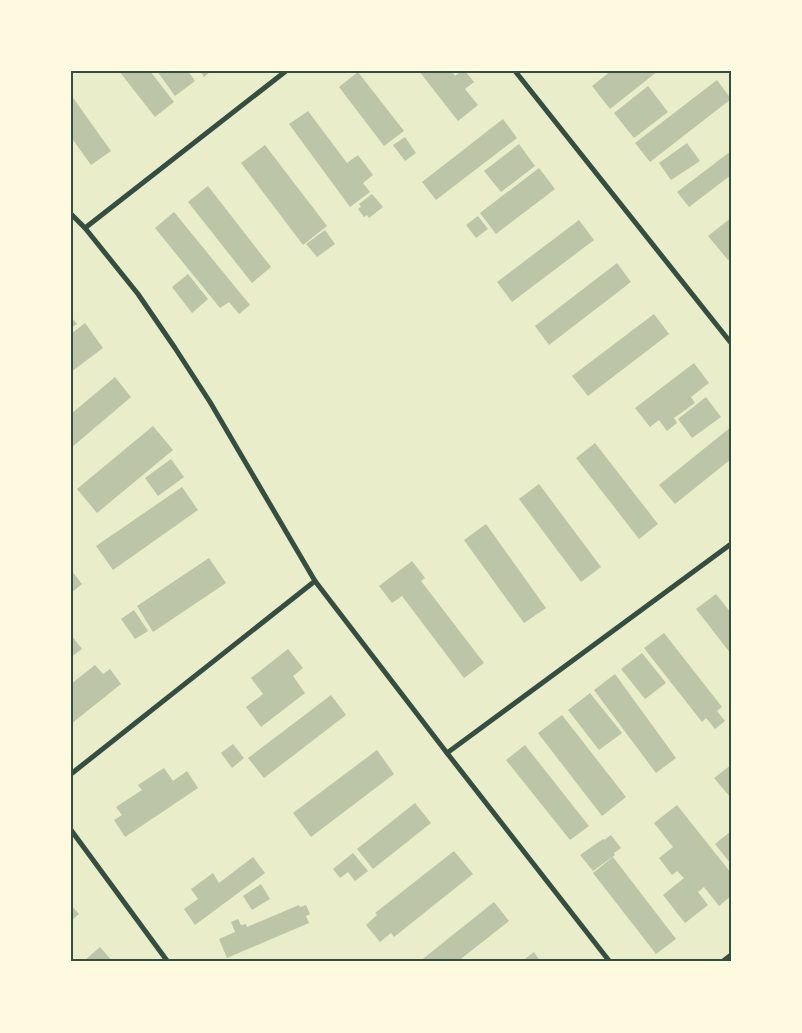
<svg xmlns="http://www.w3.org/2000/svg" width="802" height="1033" font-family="Karla,sans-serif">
<rect width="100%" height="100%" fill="#e9edc9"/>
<!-- building -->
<g fill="#bcc5a7">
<polygon points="119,71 150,71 174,102 155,117"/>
<polygon points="157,71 188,71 195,81 175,96"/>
<polygon points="200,71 211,71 204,77"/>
<polygon points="419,71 452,71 455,76 461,71 465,71 474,82 465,89 478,105 458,121"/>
<polygon points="611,71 658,71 610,109 592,86"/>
<polygon points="358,72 404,131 384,146 339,87"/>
<polygon points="717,80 731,99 650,162 635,143"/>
<polygon points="648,86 668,112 634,138 614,113"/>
<polygon points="71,95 111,151 91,165 71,137"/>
<polygon points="308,111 347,163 358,155 373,175 363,183 370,192 350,207 289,124"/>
<polygon points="503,119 517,138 436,200 422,182"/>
<polygon points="405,137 416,153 405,161 393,145"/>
<polygon points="687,143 700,161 671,180 659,163"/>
<polygon points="519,144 535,166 501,192 484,171"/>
<polygon points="265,145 327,226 303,245 241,163"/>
<polygon points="731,151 731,175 689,207 677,192"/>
<polygon points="539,168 555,189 496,234 480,213"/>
<polygon points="208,186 271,267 252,283 188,202"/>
<polygon points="372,194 383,207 369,218 367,215 364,217 358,209 361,207 359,204"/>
<polygon points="174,212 250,305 239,314 229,302 220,308 155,228"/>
<polygon points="478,216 488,229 476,238 466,225"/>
<polygon points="731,218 731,258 728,260 708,236"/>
<polygon points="579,220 594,240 512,302 497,282"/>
<polygon points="325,230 335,244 317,257 306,244"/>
<polygon points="617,263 631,282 549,345 535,326"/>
<polygon points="188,274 208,299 192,313 172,287"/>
<polygon points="654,314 669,334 588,396 572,376"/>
<polygon points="71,317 77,324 71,328"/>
<polygon points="85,323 103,348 71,372 71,334"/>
<polygon points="694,363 709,383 691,397 695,403 674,418 677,423 667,431 659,420 650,427 635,408"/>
<polygon points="115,377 131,397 71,448 71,414"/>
<polygon points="706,397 721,417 692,438 678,419"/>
<polygon points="153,426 173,450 97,513 77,489"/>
<polygon points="731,427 731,459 675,504 659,485"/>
<polygon points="595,443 658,524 639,539 576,458"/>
<polygon points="171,459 184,477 158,496 145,478"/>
<polygon points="539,484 601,567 581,582 519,499"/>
<polygon points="182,487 198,510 113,570 96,546"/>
<polygon points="486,524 546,608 524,623 464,540"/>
<polygon points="209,558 226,583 153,632 137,606"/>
<polygon points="412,561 425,578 421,581 484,663 464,678 402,596 392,603 379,586"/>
<polygon points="71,570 82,584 71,593"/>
<polygon points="716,594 731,613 731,654 696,609"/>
<polygon points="134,610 148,631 135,639 121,619"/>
<polygon points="664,633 722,707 717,711 725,721 715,729 706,718 702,722 644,648"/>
<polygon points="71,635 82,649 71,657"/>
<polygon points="288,649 303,668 293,676 305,693 261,727 246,707 263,694 251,678"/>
<polygon points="642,653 666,683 645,699 621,669"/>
<polygon points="95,665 103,674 110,669 121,684 71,724 71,684"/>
<polygon points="615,674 676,758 656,773 594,690"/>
<polygon points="590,693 622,733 599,750 568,710"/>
<polygon points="331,695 346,715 264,778 248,758"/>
<polygon points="562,715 626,797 602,816 538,733"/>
<polygon points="233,744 244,758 232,768 221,753"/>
<polygon points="525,745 589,826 570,840 506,760"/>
<polygon points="377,750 394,774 311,837 293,813"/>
<polygon points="731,765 731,798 714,778"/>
<polygon points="164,768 173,781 187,771 198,788 125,837 114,820 122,815 116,807 142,790 138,785"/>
<polygon points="415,803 431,823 373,869 357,849"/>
<polygon points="677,805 731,873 731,896 719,906 704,887 698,892 708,905 685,923 663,895 684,878 677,871 672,875 659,858 673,847 654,823"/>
<polygon points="731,831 731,864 715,844"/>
<polygon points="611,835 621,848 614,853 615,855 593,871 580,855 603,839 604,840"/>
<polygon points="454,851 473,874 394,937 391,933 380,942 366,925 377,915 375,913"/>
<polygon points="353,853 368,871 355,881 348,872 340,878 333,869"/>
<polygon points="253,857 265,873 195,925 184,909 198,899 191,889 213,873 219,883"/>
<polygon points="613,857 676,939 656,954 593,873"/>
<polygon points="261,884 270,899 252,910 243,896"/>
<polygon points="494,902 509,921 457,962 419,962"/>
<polygon points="71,905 79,914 71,921"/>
<polygon points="299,905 300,907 306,905 310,914 306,916 309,923 227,958 219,939 235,932 231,922 238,919 241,925 246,924 247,927"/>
<polygon points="100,947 113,962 83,962"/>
<polygon points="534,952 541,962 521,962"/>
</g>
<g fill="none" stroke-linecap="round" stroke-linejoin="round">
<!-- minor -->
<g stroke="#344e41" stroke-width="5">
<polyline points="515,71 731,343"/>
<polyline points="71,214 85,228 138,294 175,348 210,402 315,581 447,753 610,962"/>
<polyline points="85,228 286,71"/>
<polyline points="447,753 731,544"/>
<polyline points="71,774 315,581"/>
<polyline points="71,830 168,962"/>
<polyline points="722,962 731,955"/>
</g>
</g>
<!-- border -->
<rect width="802" height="1033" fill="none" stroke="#fefae0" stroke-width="145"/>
<rect x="72" y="72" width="658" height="888" fill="none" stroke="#344e41" stroke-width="2"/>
</svg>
